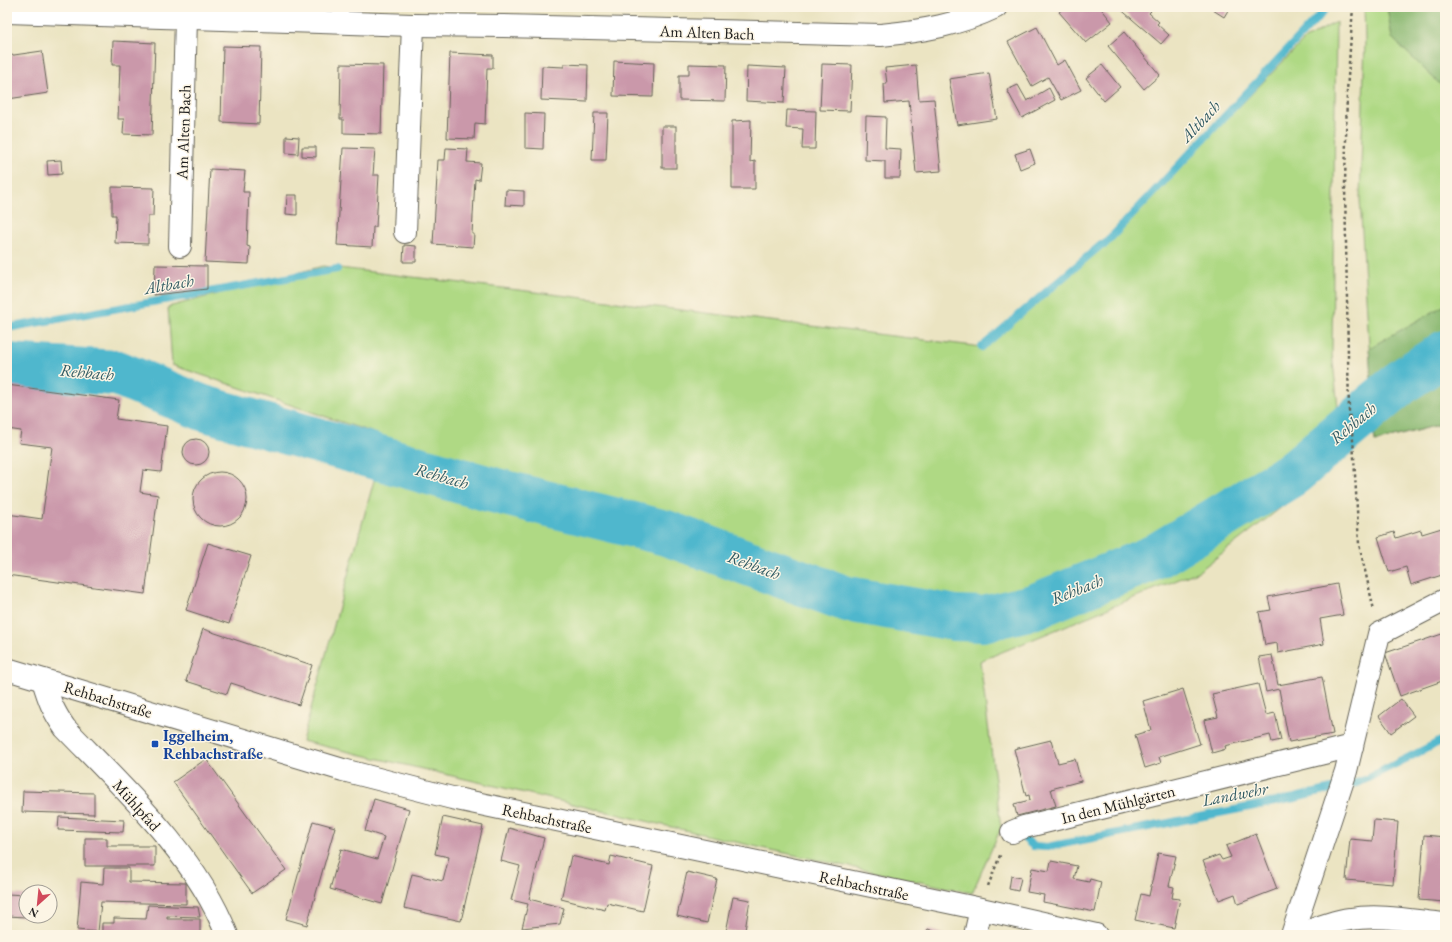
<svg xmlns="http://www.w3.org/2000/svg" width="1452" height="942" font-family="'EB Garamond',serif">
<rect width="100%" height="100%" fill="#fcf5e5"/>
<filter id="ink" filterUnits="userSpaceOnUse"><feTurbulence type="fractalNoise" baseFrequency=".025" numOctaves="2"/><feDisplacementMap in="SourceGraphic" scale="8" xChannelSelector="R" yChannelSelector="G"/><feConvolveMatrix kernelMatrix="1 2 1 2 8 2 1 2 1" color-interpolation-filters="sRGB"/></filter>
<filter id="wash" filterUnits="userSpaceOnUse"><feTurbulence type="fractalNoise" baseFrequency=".012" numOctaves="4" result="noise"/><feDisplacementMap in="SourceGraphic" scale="16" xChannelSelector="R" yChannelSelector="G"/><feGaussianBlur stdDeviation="0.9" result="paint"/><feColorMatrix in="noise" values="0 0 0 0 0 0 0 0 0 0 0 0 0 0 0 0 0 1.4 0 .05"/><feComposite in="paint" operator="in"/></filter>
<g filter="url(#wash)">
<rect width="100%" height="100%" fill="#ebe4c2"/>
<!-- green -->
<g fill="#afd984" stroke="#667a50">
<polygon points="1364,7 1445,7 1445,423 1375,442 1360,199 1365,40"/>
<polygon points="1336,22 1332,354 1344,459 1199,571 980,661 1001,828 972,893 766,849 302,741 386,437 172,365 168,307 323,266 982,347 1104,245 1305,39"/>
</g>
<!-- forest -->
<g fill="#8bb972" stroke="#546a47">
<polygon points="1387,7 1445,7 1445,89 1392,38"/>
<polygon points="1445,305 1445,423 1375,442 1369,348"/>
</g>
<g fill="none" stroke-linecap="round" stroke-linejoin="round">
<!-- stream -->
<g stroke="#4fb7cd" stroke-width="8">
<polyline points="1317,19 1327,7"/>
<polyline points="1104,245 1318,17"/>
<polyline points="7,328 337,269"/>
<polyline points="982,347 1101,245"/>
<polyline points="1024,838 1033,846 1047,847 1295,798 1360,782 1445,739"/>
</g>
<!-- river -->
<polyline stroke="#4fb7cd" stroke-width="46" points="7,366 117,373 203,408 493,490 666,533 847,599 955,618 983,619 1033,607 1155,557 1292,474 1404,380 1445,353"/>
</g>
<g id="blocks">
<!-- building -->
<g fill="#ca98aa">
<polygon points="1065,7 1100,7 1112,22 1086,43 1059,12"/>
<polygon points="1118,7 1146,7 1151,11 1149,13 1159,22 1157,24 1169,35 1161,44"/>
<polygon points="1215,7 1230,7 1224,17 1213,10"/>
<polygon points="1037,27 1057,65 1065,60 1081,90 1061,100 1048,77 1032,86 1008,42"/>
<polygon points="1124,32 1160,75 1144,89 1108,46"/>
<polygon points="113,41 155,43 152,135 123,134 124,119 118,119 120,65 112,65"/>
<polygon points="223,46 261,47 259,124 221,122"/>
<polygon points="42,51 48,93 8,99 7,89 7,56"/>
<polygon points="450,53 493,55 493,68 487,68 485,124 475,123 474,139 447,138"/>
<polygon points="614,61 654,63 653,97 613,96"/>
<polygon points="341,64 383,65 381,134 343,133 343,119 340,119"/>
<polygon points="564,64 588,65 587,102 541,100 542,66 564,67"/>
<polygon points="689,64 726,65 725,101 679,100 679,75 689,75"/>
<polygon points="822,64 852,65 850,111 820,110"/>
<polygon points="916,65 919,100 934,99 941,171 916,173 909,101 885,103 884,84 887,84 885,68"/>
<polygon points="1102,65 1120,87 1104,101 1086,78"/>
<polygon points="747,66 786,68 784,103 746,101"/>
<polygon points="989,73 997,119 957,125 949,79"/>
<polygon points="1018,85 1027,101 1049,88 1055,100 1022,118 1007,90"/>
<polygon points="787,110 816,111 815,149 802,149 803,129 786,128"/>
<polygon points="525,113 544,114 543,149 525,148"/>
<polygon points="594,113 608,113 606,160 592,160"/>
<polygon points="866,116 886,117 885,148 901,149 900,178 885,178 885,161 865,160"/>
<polygon points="751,120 750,162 755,161 755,189 732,189 732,121"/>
<rect x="662" y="126" width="14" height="42"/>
<polygon points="286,136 299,137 298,154 286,153"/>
<polygon points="302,147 316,147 316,157 302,156"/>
<polygon points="343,148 375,149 373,175 379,175 376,227 373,227 372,247 337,245"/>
<polygon points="446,148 468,149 467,162 481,163 479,180 475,179 472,234 474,234 473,247 433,244 438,160 445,160"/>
<polygon points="1030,149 1035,163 1020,169 1015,154"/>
<polygon points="61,160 62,174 48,175 47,161"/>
<polygon points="210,169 245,171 243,192 249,192 247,246 250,247 249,264 205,262"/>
<polygon points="112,187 154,188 153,216 148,216 148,244 115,243 116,215 112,215"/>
<polygon points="506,190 524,191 524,206 505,205"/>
<polygon points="287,195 297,195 297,215 286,214"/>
<polygon points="404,245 416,246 416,262 403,262"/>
<polygon points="155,265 207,266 207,289 154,295"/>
<polygon points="7,385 119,400 116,419 167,426 161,472 143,470 140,492 158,495 145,594 7,575 7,514 42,519 52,447 19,443 21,431 7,429"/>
<circle cx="196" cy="452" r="13"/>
<circle cx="220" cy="499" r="27"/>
<polygon points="1445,527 1445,574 1411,585 1406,567 1389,572 1378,537 1394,532 1396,538 1421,530 1422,534"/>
<polygon points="208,543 251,556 229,624 186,610"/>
<polygon points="1337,584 1343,615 1320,619 1324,644 1278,653 1277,643 1265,645 1259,612 1271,610 1268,597"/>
<polygon points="203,629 312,665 299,705 231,683 227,694 186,681"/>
<polygon points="1445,633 1445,680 1400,696 1385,653"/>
<polygon points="1272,655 1278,685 1322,677 1333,734 1289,742 1279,689 1266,692 1259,657"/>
<polygon points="1258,684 1266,715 1275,713 1281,740 1272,742 1270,735 1225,746 1226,749 1212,753 1204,720 1218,717 1212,694"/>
<polygon points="1183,689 1200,744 1159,757 1161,763 1145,768 1135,735 1151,730 1143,701"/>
<polygon points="1401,699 1414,716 1391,733 1379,716"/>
<polygon points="1051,740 1058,763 1075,759 1081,781 1051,789 1056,806 1017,816 1014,804 1030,800 1029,795 1026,796 1014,749"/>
<polygon points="206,759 286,870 252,893 173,782"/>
<polygon points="23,791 94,793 94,814 22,812"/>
<polygon points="374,799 409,809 382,904 330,889 341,849 377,859 384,837 365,831"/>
<polygon points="59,817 124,820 123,832 58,830"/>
<polygon points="443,817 483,826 461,921 404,908 412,874 443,881 449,857 435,854"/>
<polygon points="1374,820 1398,822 1393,884 1346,880 1350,839 1372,841"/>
<polygon points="313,821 335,827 307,925 286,919"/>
<polygon points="509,828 544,838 529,899 564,908 560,924 522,928 528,904 511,900 520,866 501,861"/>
<polygon points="1256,834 1277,889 1238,904 1235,894 1219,900 1203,861 1219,855 1222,860 1231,857 1226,846"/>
<polygon points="1424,835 1445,837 1445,902 1419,900"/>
<polygon points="85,838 107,838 107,846 155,846 155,866 85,866"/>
<polygon points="1158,853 1176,856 1169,886 1174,887 1172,898 1180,899 1174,928 1135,920 1141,894 1149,896"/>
<polygon points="571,856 609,865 611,856 653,866 643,911 607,903 605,910 561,899"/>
<polygon points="1051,861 1077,866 1074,879 1089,882 1090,879 1101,882 1095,912 1043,902 1044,895 1027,892 1032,868 1049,871"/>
<polygon points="104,868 129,868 129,882 186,883 186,904 101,902 98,932 77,930 81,882 103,884"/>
<polygon points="687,872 717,879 707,923 677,916"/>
<polygon points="1011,876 1021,878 1018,891 1009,889"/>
<polygon points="7,894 26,895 26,917 7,916"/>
<polygon points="733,897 750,900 745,930 726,932"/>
<polygon points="148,905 198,907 200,917 167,916 167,919 200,919 200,935 102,935 102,923 114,923 114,918 146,919"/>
<polygon points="928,929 945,935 925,935"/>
</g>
</g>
</g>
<g filter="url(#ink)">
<use href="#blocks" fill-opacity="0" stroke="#646256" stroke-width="1"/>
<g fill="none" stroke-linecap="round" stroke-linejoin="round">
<defs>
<g id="street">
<path d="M 7,12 L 413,25 L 503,26 L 881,35 C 923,31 958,25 996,7"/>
<polyline points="405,232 413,25"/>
<polyline points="180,246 186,18"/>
<polyline points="7,669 343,770 452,798 981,909 1096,935"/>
<path d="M 43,680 C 49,700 53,711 65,728 C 123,788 197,856 227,935"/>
<polyline points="1012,832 1024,827 1352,746"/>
<polyline points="975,935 981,909"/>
<polyline points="1292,935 1346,771 1379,634 1445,600"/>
<path d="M 1300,935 C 1316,928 1333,921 1350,919 C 1381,914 1414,921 1445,924"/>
</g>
</defs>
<!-- street casing -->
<use href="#street" stroke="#646256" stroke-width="24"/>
<!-- path -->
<g stroke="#646256" stroke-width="2.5" stroke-dasharray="3 3" stroke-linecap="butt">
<polyline points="1353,7 1347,91 1345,185 1349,413 1353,440 1359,544 1374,610"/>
<polyline points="988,886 1001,853"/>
</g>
<!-- street -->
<use href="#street" stroke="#fff" stroke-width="22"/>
</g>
</g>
<!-- markers -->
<rect fill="#1a4fb4" stroke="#fcf5e5" stroke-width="1.5" x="151" y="740" width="8" height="8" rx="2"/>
<g text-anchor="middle" stroke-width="3" stroke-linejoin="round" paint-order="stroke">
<!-- street labels -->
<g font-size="16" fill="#1c1c1c" stroke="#fcf5e5">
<text transform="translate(707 32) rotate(2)" y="6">Am Alten Bach</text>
<text transform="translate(183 132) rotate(-88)" y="6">Am Alten Bach</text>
<text transform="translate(108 699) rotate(17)" y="6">Rehbachstraße</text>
<text transform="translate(1118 804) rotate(-14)" y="6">In den Mühlgärten</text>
<text transform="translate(137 805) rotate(48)" y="6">Mühlpfad</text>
<text transform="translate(547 818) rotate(12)" y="6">Rehbachstraße</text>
<text transform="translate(864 885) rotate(12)" y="6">Rehbachstraße</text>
</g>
<!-- transit labels -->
<g font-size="16" font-weight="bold" fill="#164399" stroke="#fcf5e5" text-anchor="start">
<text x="163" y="741">Iggelheim,<tspan x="163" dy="18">Rehbachstraße</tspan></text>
</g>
<!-- water labels -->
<g font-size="17" font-style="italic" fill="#305a63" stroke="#fcf5e5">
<text transform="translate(1200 121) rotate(-47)" y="6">Altbach</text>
<text transform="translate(169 284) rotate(-10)" y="6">Altbach</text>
<text transform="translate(87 372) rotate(5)" y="6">Rehbach</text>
<text transform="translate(1353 423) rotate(-40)" y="6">Rehbach</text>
<text transform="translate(442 476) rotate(16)" y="6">Rehbach</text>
<text transform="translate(754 565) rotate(20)" y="6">Rehbach</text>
<text transform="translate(1077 589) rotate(-22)" y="6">Rehbach</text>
<text transform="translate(1235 794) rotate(-11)" y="6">Landwehr</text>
</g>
</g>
<!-- margin -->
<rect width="1452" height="942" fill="none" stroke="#fcf5e5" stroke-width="24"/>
<!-- north arrow -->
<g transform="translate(38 904) rotate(207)"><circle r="19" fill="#fcf5e5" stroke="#a29e95"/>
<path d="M0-3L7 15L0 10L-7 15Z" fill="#d1495b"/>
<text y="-6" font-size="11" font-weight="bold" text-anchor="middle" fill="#1c1c1c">N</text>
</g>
</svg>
